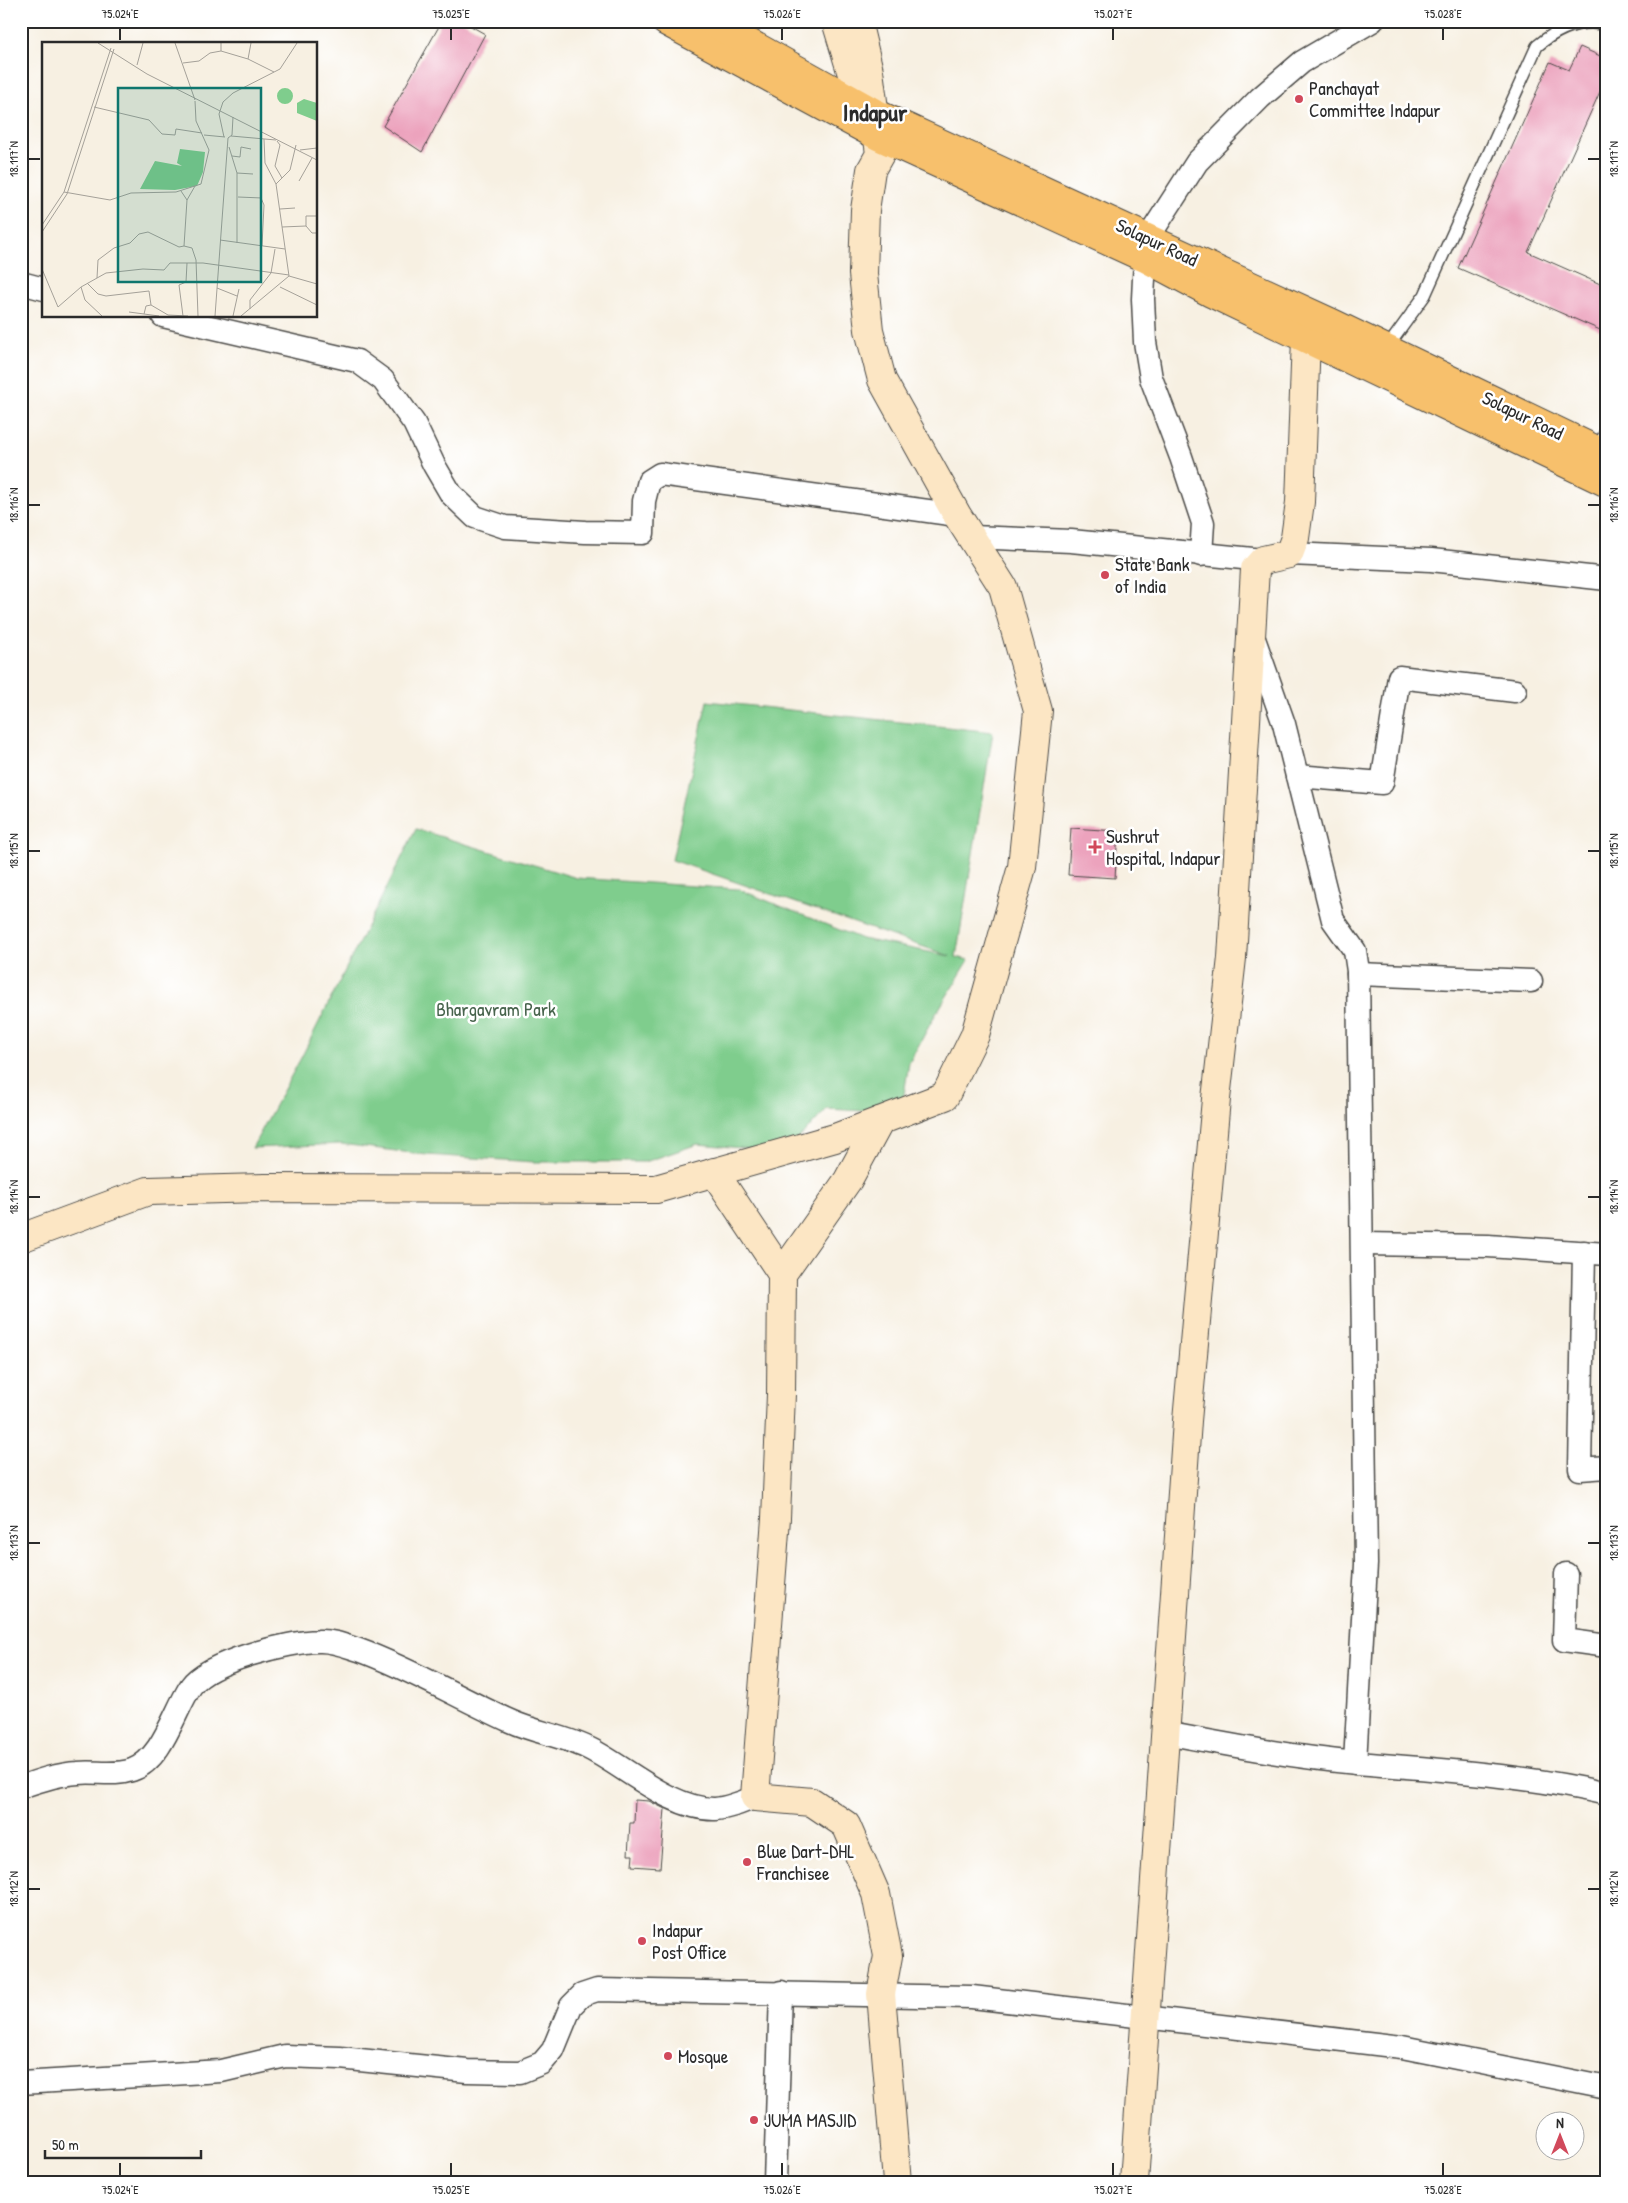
<svg xmlns="http://www.w3.org/2000/svg" width="1628" height="2203" font-family="'Patrick Hand',sans-serif">
<rect width="100%" height="100%" fill="#fff"/>
<filter id="ink" filterUnits="userSpaceOnUse"><feTurbulence type="fractalNoise" baseFrequency=".02" numOctaves="2"/><feDisplacementMap in="SourceGraphic" scale="10" xChannelSelector="R" yChannelSelector="G"/><feConvolveMatrix kernelMatrix="1 2 1 2 8 2 1 2 1" color-interpolation-filters="sRGB"/></filter>
<filter id="wash" filterUnits="userSpaceOnUse"><feTurbulence type="fractalNoise" baseFrequency=".0096" numOctaves="4" result="noise"/><feDisplacementMap in="SourceGraphic" scale="20" xChannelSelector="R" yChannelSelector="G"/><feGaussianBlur stdDeviation="1.12" result="paint"/><feColorMatrix in="noise" values="0 0 0 0 0 0 0 0 0 0 0 0 0 0 0 0 0 1.4 0 .05"/><feComposite in="paint" operator="in"/></filter>
<g filter="url(#wash)">
<rect width="100%" height="100%" fill="#f7f0e2"/>
<!-- green -->
<polygon fill="#7fcd8d" stroke="#557c5c" points="707,701 993,732 956,957 969,960 934,1017 909,1063 901,1113 827,1109 786,1152 698,1144 645,1162 534,1162 427,1155 341,1144 252,1148 302,1056 416,829 577,878 738,889 862,939 950,956 672,860"/>
<g id="blocks">
<!-- building -->
<g fill="#eca3bd">
<polygon points="442,21 462,21 485,34 422,152 383,126"/>
<polygon points="1580,47 1607,59 1607,76 1528,252 1607,287 1607,333 1458,268 1550,62 1569,70"/>
<polygon points="1071,828 1118,831 1115,878 1068,875"/>
<polygon points="635,1800 649,1801 665,1809 660,1868 632,1866 633,1855 628,1855 630,1823 634,1823"/>
</g>
</g>
</g>
<g filter="url(#ink)">
<use href="#blocks" fill-opacity="0" stroke="#4a4946" stroke-width="1"/>
<g fill="none" stroke-linecap="round" stroke-linejoin="round">
<defs>
<g id="lane">
<path d="M 1386,349 L 1425,295 L 1537,46 C 1556,30 1581,18 1607,25"/>
<polyline points="1598,451 1607,428"/>
</g>
<g id="street">
<polyline points="21,283 44,289"/>
<polyline points="163,316 357,361 383,380 414,423 434,465 451,494 475,517 505,527 585,532 643,533 644,501 649,481 660,474 957,515"/>
<polyline points="971,537 1071,541 1263,560"/>
<polyline points="1289,554 1431,560 1607,579"/>
<polyline points="1201,555 1203,523 1181,457 1151,378 1145,342 1143,299 1145,258 1148,238 1197,162 1260,98 1302,62 1372,21"/>
<polyline points="1253,636 1284,724 1333,920 1355,951 1358,971 1366,1564 1355,1763"/>
<polyline points="1297,776 1382,783 1399,677 1515,691"/>
<polyline points="1358,974 1531,981"/>
<polyline points="1363,1244 1488,1246 1607,1254"/>
<polyline points="1584,1252 1580,1469 1607,1467"/>
<polyline points="1566,1574 1564,1640 1607,1646"/>
<path d="M 1165,1733 C 1229,1745 1293,1757 1357,1763 C 1441,1770 1525,1775 1607,1794"/>
<path d="M 21,1787 C 40,1780 58,1774 78,1773 C 95,1771 115,1776 132,1770 C 163,1759 174,1711 191,1686 C 209,1661 288,1642 318,1641 C 332,1640 346,1646 359,1650 C 411,1669 459,1698 510,1721 C 536,1733 566,1736 592,1750 C 628,1769 673,1810 715,1809 C 729,1808 743,1802 755,1797"/>
<polyline points="21,2083 221,2071 285,2056 340,2058 467,2071 520,2072 542,2063 553,2050 571,2006 582,1995 597,1990 972,1997 1402,2047 1607,2088"/>
<polyline points="775,2182 781,1992"/>
</g>
<g id="secondary">
<polyline points="836,21 857,91"/>
<polyline points="714,1172 782,1274 781,1394 776,1518 755,1797 812,1802 846,1825 876,1894 888,1956 881,1994 897,2182"/>
<polyline points="21,1238 148,1191 265,1188 656,1189 835,1138 945,1096 975,1035 1022,867 1038,711 1003,587 957,515 882,380 869,330 863,274 865,210 871,170 880,154 869,71 857,21"/>
<polyline points="782,1274 848,1180 880,1121"/>
<polyline points="1134,2182 1187,1421 1216,1099 1232,958 1255,569 1263,560 1289,554 1295,538 1300,502 1306,338"/>
</g>
<g id="primary">
<polyline points="665,21 878,136 1145,258 1211,293 1607,483"/>
<polyline points="710,21 875,113 1332,323 1607,455"/>
</g>
</defs>
<!-- lane casing -->
<use href="#lane" stroke="#4a4946" stroke-width="14"/>
<!-- street casing -->
<use href="#street" stroke="#4a4946" stroke-width="25"/>
<!-- secondary casing -->
<use href="#secondary" stroke="#4a4946" stroke-width="30"/>
<!-- primary casing -->
<use href="#primary" stroke="#4a4946" stroke-width="30"/>
<!-- lane -->
<use href="#lane" stroke="#fff" stroke-width="11"/>
<!-- street -->
<use href="#street" stroke="#fff" stroke-width="22"/>
<!-- secondary -->
<use href="#secondary" stroke="#fce6c4" stroke-width="28"/>
<!-- primary -->
<use href="#primary" stroke="#f7c06c" stroke-width="28"/>
</g>
</g>
<!-- ticks -->
<path fill="none" stroke="#2b2b2b" stroke-width="2" d="M 120,28 L 120,40M 451,28 L 451,40M 782,28 L 782,40M 1113,28 L 1113,40M 1443,28 L 1443,40M 28,159 L 40,159M 1588,159 L 1600,159M 28,505 L 40,505M 1588,505 L 1600,505M 28,851 L 40,851M 1588,851 L 1600,851M 28,1197 L 40,1197M 1588,1197 L 1600,1197M 28,1543 L 40,1543M 1588,1543 L 1600,1543M 28,1889 L 40,1889M 1588,1889 L 1600,1889M 120,2163 L 120,2176M 451,2163 L 451,2176M 782,2163 L 782,2176M 1113,2163 L 1113,2176M 1443,2163 L 1443,2176"/>
<!-- markers -->
<g fill="#d1495b" stroke="#fff" stroke-width="2">
<circle cx="1299" cy="99" r="5"/>
<circle cx="1105" cy="575" r="5"/>
<path d="M1092.5 839.5h5v5h5v5h-5v5h-5v-5h-5v-5h5z"/>
<circle cx="747" cy="1862" r="5"/>
<circle cx="642" cy="1941" r="5"/>
<circle cx="668" cy="2056" r="5"/>
<circle cx="754" cy="2120" r="5"/>
</g>
<g text-anchor="middle" stroke-width="5" stroke-linejoin="round" paint-order="stroke">
<!-- poi labels -->
<g font-size="19" fill="#2b2b2b" stroke="#fff" text-anchor="start">
<text x="1309" y="95">Panchayat<tspan x="1309" dy="22">Committee Indapur</tspan></text>
<text x="1115" y="571">State Bank<tspan x="1115" dy="22">of India</tspan></text>
<text x="1106" y="843">Sushrut<tspan x="1106" dy="22">Hospital, Indapur</tspan></text>
<text x="757" y="1858">Blue Dart-DHL<tspan x="757" dy="22">Franchisee</tspan></text>
<text x="652" y="1937">Indapur<tspan x="652" dy="22">Post Office</tspan></text>
<text x="678" y="2063">Mosque</text>
<text x="764" y="2127">JUMA MASJID</text>
</g>
<!-- street labels -->
<g font-size="19" fill="#2b2b2b" stroke="#fff">
<text transform="translate(1157 242) rotate(25)" y="7">Solapur Road</text>
<text transform="translate(1523 415) rotate(26)" y="7">Solapur Road</text>
</g>
<!-- park labels -->
<g font-size="19" fill="#48644d" stroke="#fff">
<text x="496" y="1016">Bhargavram Park</text>
</g>
<!-- district labels -->
<g font-size="24" font-weight="bold" fill="#2b2b2b" stroke="#fff">
<text x="875" y="121">Indapur</text>
</g>
</g>
<!-- overview -->
<g transform="translate(42 42)">
<rect width="275" height="275" fill="#f7f0e2"/>
<path d="M235 54a8 8 0 1 1 16 0a8 8 0 1 1-16 0ZM 262,57 L 275,61 L 275,79 L 255,71 L 255,61 ZM 138,107 L 163,110 L 161,130 L 155,144 L 133,148 L 98,147 L 113,119 L 140,124 L 135,121 Z" fill="#7fcd8d"/>
<path fill="none" stroke="#a5a199" stroke-width="1" d="M 56,1 L 105,32 L 275,118M 133,1 L 153,58M 179,1 L 179,9 L 206,17M 209,1 L 206,17 L 232,30M 141,21 L 157,19 L 168,11 L 179,9M 95,23 L 101,1M 52,65 L 107,78 L 120,92 L 133,93 L 134,87 L 160,91M 162,93 L 183,95M 189,94 L 234,98M 182,95 L 177,72 L 181,60 L 191,51 L 238,27 L 255,1M 222,97 L 223,121 L 234,142M 235,99 L 238,103 L 233,124 L 240,136M 187,105 L 195,131 L 195,201M 258,108 L 275,106M 190,114 L 198,115 L 199,105 L 209,107M 195,131 L 211,132M 257,139 L 270,116M 139,149 L 145,158 L 142,204 L 150,206 L 154,218 L 156,274M 22,150 L 68,158 L 89,151 L 134,150 L 159,142 L 167,108 L 154,79 L 153,59M 196,155 L 220,156M 219,156 L 222,163 L 220,204M 145,158 L 153,144M 238,167 L 253,166M 0,183 L 22,150 L 69,6M 264,184 L 264,174 L 275,174M 240,185 L 264,184 L 270,191 L 275,191M 0,190 L 25,152 L 72,7M 178,198 L 243,207M 0,227 L 16,265M 229,231 L 233,207M 247,234 L 275,242M 55,236 L 56,218 L 72,206 L 88,201 L 97,192 L 106,190 L 137,205 L 142,204M 45,241 L 56,252 L 64,254 L 107,249 L 109,263M 39,245 L 43,258 L 60,274M 238,245 L 275,263M 175,246 L 195,254M 16,265 L 39,245 L 64,231 L 101,227 L 122,228 L 128,221 L 161,221 L 247,233M 208,267 L 208,258 L 229,231M 87,270 L 117,274M 102,272 L 104,264 L 109,263 L 126,273 L 146,274M 141,274 L 137,243 L 144,240 L 145,221M 173,274 L 186,96 L 190,93 L 191,75M 191,274 L 197,247M 199,274 L 247,234 L 234,142 L 248,128 L 254,103"/>
<path fill="#0f766e" fill-opacity="0.15" stroke="#0f766e" stroke-width="2.5" d="M 76,46 L 219,46 L 219,240 L 76,240 Z"/>
<rect width="275" height="275" fill="none" stroke="#2b2b2b" stroke-width="2.5"/>
</g>
<!-- margin -->
<rect width="1628" height="2203" fill="none" stroke="#fff" stroke-width="55"/>
<!-- north arrow -->
<g transform="translate(1560 2136)"><circle r="24" fill="#ffffff" stroke="#aaaaaa"/>
<path d="M0-4L9 19L0 12L-9 19Z" fill="#d1495b"/>
<text y="-8" font-size="14" font-weight="bold" text-anchor="middle" fill="#2b2b2b">N</text>
</g>
<!-- scale -->
<path d="M45 2150v8h156v-8" fill="none" stroke="#2b2b2b" stroke-width="2.5"/>
<text x="52" y="2150" font-size="15" fill="#2b2b2b" stroke="#ffffff" stroke-width="4" paint-order="stroke">50 m</text>
<rect x="28" y="28" width="1572" height="2148" fill="none" stroke="#2b2b2b" stroke-width="2"/>
<g font-size="12" text-anchor="middle" fill="#2b2b2b">
<text x="120" y="18">75.024°E</text>
<text x="451" y="18">75.025°E</text>
<text x="782" y="18">75.026°E</text>
<text x="1113" y="18">75.027°E</text>
<text x="1443" y="18">75.028°E</text>
<text transform="translate(14 159) rotate(-90)" y="4">18.117°N</text>
<text transform="translate(1614 159) rotate(-90)" y="4">18.117°N</text>
<text transform="translate(14 505) rotate(-90)" y="4">18.116°N</text>
<text transform="translate(1614 505) rotate(-90)" y="4">18.116°N</text>
<text transform="translate(14 851) rotate(-90)" y="4">18.115°N</text>
<text transform="translate(1614 851) rotate(-90)" y="4">18.115°N</text>
<text transform="translate(14 1197) rotate(-90)" y="4">18.114°N</text>
<text transform="translate(1614 1197) rotate(-90)" y="4">18.114°N</text>
<text transform="translate(14 1543) rotate(-90)" y="4">18.113°N</text>
<text transform="translate(1614 1543) rotate(-90)" y="4">18.113°N</text>
<text transform="translate(14 1889) rotate(-90)" y="4">18.112°N</text>
<text transform="translate(1614 1889) rotate(-90)" y="4">18.112°N</text>
<text x="120" y="2194">75.024°E</text>
<text x="451" y="2194">75.025°E</text>
<text x="782" y="2194">75.026°E</text>
<text x="1113" y="2194">75.027°E</text>
<text x="1443" y="2194">75.028°E</text>
</g>
</svg>
